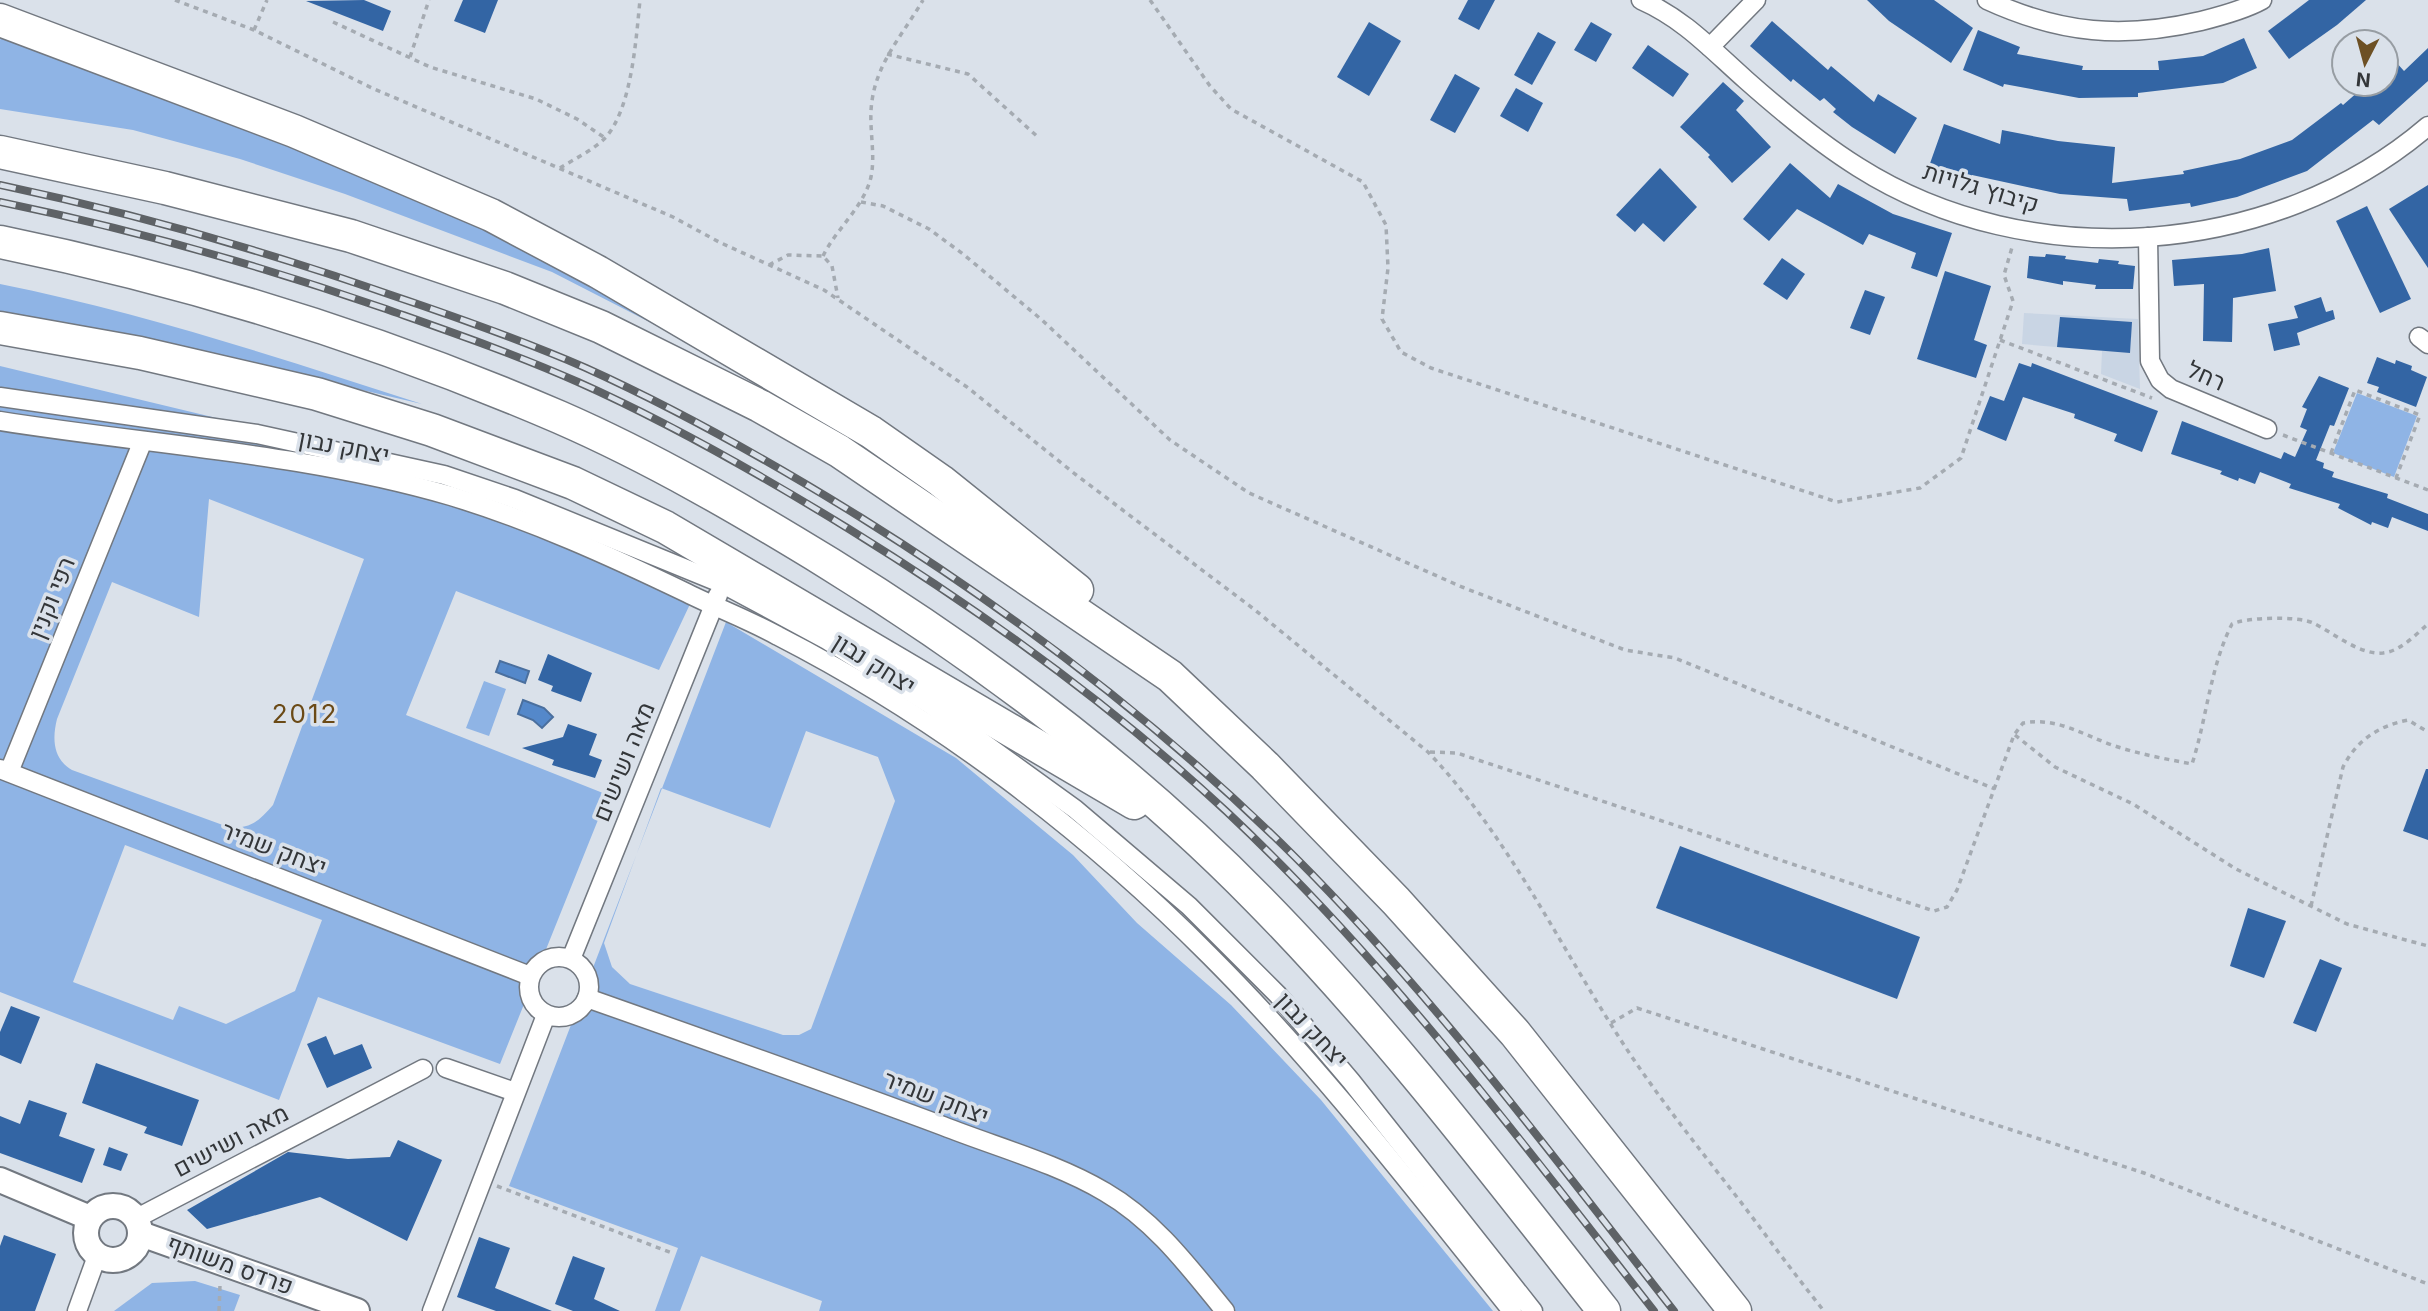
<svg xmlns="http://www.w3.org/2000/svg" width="2428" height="1311" font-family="Inter,Heebo,sans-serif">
<rect width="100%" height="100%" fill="#dae1ea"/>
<!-- built -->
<polygon fill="#c9d5e4" points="2024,313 2138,319 2140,389 2101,374 2102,351 2022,344"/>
<!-- green -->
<g fill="#8fb4e5" fill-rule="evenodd">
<polygon points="3,33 290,141 485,226 745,371 552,272 345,194 240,159 133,130 0,109 0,40"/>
<path d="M 0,284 C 144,313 283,359 422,404 L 191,350 L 0,316 Z"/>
<path d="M 0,366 L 404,463 L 582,553 L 691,602 L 659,670 L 456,591 L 406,715 L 608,795 L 500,1064 L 318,997 L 279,1100 L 0,992 ZM 209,499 L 364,559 L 273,805 C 260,820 252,828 231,828 L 72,770 C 53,759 52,739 57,719 L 112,582 L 199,617 ZM 125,845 L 322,920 L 295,991 L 226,1024 L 179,1006 L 173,1020 L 73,982 Z"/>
<polygon points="2357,393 2417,416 2394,477 2333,453"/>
<path d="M 726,622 L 956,758 L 1073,855 L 1137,923 L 1231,1005 L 1321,1100 L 1493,1311 L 819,1311 L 822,1301 L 701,1256 L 680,1311 L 655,1311 L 678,1248 L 509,1186 ZM 806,731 L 878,757 L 895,801 L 811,1029 L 799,1035 L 783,1035 L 630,984 L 612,967 L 604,943 L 661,788 L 770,828 Z"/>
<polygon points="484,681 506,689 489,736 466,728"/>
<polygon points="195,1281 240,1295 234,1311 114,1311 152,1283"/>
</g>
<!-- water -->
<g fill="#5488ca" stroke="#4a6f9e" stroke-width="2">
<polygon points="500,661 529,671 525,683 496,672"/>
<polygon points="523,700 544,708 553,717 542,728 533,720 518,714"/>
</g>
<!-- building -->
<g fill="#3365a4">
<polygon points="364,0 391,11 383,31 306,1"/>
<polygon points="463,0 498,0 485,33 454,21"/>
<polygon points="1468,0 1495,0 1479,30 1458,19"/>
<polygon points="1867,0 1934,0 1973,28 1951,63 1889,21"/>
<polygon points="2309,0 2366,0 2337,25 2289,59 2268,31"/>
<polygon points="1772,21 1828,70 1831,66 1874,102 1878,94 1917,118 1895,154 1852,127 1833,112 1836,109 1824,98 1820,101 1793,79 1791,82 1750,46"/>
<polygon points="1369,22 1401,41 1369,96 1337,77"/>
<polygon points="1591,22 1612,34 1596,62 1574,50"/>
<polygon points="1978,30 2020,47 2017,54 2083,66 2082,70 2159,70 2158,61 2203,56 2244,38 2257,68 2223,83 2138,93 2138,97 2079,98 2004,84 2003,87 1963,70"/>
<polygon points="1538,32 1556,42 1532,85 1514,75"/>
<polygon points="1648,45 1689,74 1673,97 1632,68"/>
<polygon points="2428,48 2428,81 2379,125 2373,120 2307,171 2237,197 2191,207 2190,203 2129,211 2127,199 2060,194 1972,175 1969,183 1928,169 1944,124 2000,144 2002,130 2058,141 2115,147 2112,183 2184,174 2183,171 2240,159 2292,140 2341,103 2343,105 2367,84 2386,84 2386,51 2404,71"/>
<polygon points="1455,74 1480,88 1455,133 1430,120"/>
<polygon points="1723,82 1744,101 1736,110 1771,147 1732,183 1708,157 1710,155 1680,127"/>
<polygon points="1516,88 1543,103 1528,132 1500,116"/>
<polygon points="1790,163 1830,198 1838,184 1893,214 1952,233 1937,277 1911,268 1916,253 1869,234 1863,245 1797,209 1769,241 1743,219"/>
<polygon points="1660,168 1697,207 1664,242 1643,223 1635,232 1616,215"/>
<polygon points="2428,185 2428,268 2389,209"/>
<polygon points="2367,206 2411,299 2380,313 2336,221"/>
<polygon points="2269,248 2276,291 2233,298 2232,342 2203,341 2204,284 2174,286 2172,260 2242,254"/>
<polygon points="2046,254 2066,256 2065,259 2098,263 2099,259 2119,261 2118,264 2135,266 2133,289 2095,289 2096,285 2063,281 2063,285 2027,278 2029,256 2045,257"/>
<polygon points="1782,258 1805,274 1787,300 1763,284"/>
<polygon points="1945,271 1991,286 1974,340 1987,345 1976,378 1917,359"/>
<polygon points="1865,290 1885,297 1870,335 1850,328"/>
<polygon points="2321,297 2326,312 2333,310 2335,319 2297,333 2300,345 2274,351 2268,324 2298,318 2294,306"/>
<polygon points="2060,317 2132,322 2130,353 2057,347"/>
<polygon points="2377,357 2395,364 2396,360 2412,366 2411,370 2427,377 2416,407 2377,392 2379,387 2367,383"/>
<polygon points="2019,363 2031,367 2032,363 2158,411 2142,452 2114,441 2117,434 2074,418 2075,414 2023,397 2006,441 1977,429 1990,396 2004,401"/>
<polygon points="2319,376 2349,388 2334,426 2330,425 2316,460 2324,463 2323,468 2334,472 2332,477 2388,494 2387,498 2428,514 2428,531 2392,517 2388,528 2372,522 2371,525 2338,508 2340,504 2289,488 2291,484 2260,472 2255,484 2239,478 2238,481 2220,474 2222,471 2171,454 2182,421 2281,459 2284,452 2295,457 2307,430 2300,427 2307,409 2302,407"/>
<polygon points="548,654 592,673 581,702 551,691 553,686 538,680"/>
<polygon points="568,724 597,734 589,755 602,760 595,778 552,765 554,760 522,748 563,737"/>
<polygon points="2426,769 2428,769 2428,840 2403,831"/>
<polygon points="1680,846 1920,937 1897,999 1656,908"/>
<polygon points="2248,908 2286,921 2264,978 2230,966"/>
<polygon points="2320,959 2342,968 2316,1032 2293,1023"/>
<polygon points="11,1006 40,1017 21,1064 0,1055 0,1032"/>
<polygon points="326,1036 334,1055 362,1044 372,1068 327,1088 307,1044"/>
<polygon points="96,1063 199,1100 182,1146 144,1133 147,1127 82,1103"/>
<polygon points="29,1100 67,1113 59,1136 95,1149 82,1183 0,1153 0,1116 20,1124"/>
<polygon points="398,1140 442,1160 407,1241 320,1197 207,1229 187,1210 288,1152 348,1159 390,1157"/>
<polygon points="109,1147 128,1154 121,1171 103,1165"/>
<polygon points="4,1235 56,1254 35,1311 0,1311 0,1246"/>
<polygon points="479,1237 510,1248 495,1288 552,1311 496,1311 457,1297"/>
<polygon points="573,1256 605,1268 594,1299 620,1311 573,1311 555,1304"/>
</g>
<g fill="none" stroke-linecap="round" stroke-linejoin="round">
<defs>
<g id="street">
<path d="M 1641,0 C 1684,19 1711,49 1746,80 C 1781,111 1818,142 1858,167 C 2030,276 2274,258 2428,126"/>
<path d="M 1987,0 C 2061,34 2123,39 2201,21 C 2221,16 2244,10 2262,0"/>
<polyline points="1710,47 1756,0"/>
<polyline points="2148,237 2150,361 2160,380 2171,389 2267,429"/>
<polyline points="2419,337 2428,344"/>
<polyline points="0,397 257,434 444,475 515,499 723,584 827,640 928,703 1075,809 1189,906 1278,995 1351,1081 1533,1311"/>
<path d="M 0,421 C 150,445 304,453 451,496 C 533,521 610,556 687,593 C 717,608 749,620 778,636 C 936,717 1085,830 1210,956 C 1320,1066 1415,1190 1512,1311"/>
<polyline points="0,769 530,976"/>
<polyline points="9,772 142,443"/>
<circle cx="559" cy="987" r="30"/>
<polyline points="571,959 718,595"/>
<path d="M 587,998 C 706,1040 825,1082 943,1126 C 996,1147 1056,1163 1105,1192 C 1155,1221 1189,1267 1225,1311"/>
<polyline points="446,1068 515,1092"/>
<polyline points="137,1218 423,1069"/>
<polyline points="77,1311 97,1256"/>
<polyline points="432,1311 546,1015"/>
</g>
<g id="secondary">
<polyline points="0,1180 90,1218"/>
<circle cx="113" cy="1233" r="27"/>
<polyline points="141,1234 357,1311"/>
</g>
<g id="highway">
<polyline points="0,20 294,131 491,215 598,272 871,432 941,481 1077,590"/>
<polyline points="0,152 165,188 351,236 505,288 601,327 760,406 839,451 1170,676 1265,766 1396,901 1515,1033 1735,1311"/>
<path d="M 0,242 C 190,281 380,340 559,417 C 653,458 742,510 830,564 C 985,660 1131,769 1259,900 C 1385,1028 1493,1170 1604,1311"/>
<polyline points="0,328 140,353 317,394 432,430 573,483 665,527 1134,803"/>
</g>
</defs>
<!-- street casing -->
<use href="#street" stroke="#727880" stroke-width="21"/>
<!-- secondary casing -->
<use href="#secondary" stroke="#727880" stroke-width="28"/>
<!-- highway casing -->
<use href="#highway" stroke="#727880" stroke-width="35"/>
<!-- path -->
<g stroke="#a5abb2" stroke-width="3.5" stroke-dasharray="5 5" stroke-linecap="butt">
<path d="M 175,0 L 254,30 L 372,88 L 673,217 L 719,242 L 824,290 L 967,387 L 1075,474 L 1255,610 L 1428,752 C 1510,838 1561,949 1626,1048 C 1661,1101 1701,1151 1740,1201 C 1768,1238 1795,1275 1824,1311"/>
<polyline points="1150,0 1210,86 1231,109 1363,182 1386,225 1388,268 1382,319 1401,352 1431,368 1837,502 1920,488 1961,458 2013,301 2004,275 2013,244"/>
<polyline points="333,22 430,67 536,99 577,119 605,138"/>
<polyline points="254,30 267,0"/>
<polyline points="887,54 968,74 1039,138"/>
<polyline points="410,57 429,0"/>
<path d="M 560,168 C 574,159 594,150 606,137 C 632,107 636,39 640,0"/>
<polyline points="861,202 883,206 929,229 963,254 1042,320 1170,440 1249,493 1462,587 1625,650 1675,658 1995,789"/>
<path d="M 823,256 C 836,229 864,207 871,177 C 876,152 868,126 872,101 C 877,62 904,33 923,0"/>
<polyline points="769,265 788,255 823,256 832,266 838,298"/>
<polyline points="2000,340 2152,398"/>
<polyline points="2283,435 2428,490"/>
<polyline points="2331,453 2355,390 2420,415 2396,478"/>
<polyline points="2015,735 2055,767 2133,804 2236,869 2347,924 2428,946"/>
<path d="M 1430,752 L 1457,753 L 1934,911 L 1947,907 L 1957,890 L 2014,735 L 2023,723 C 2057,717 2081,734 2112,745 C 2138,754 2166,759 2192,764 C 2207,718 2210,667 2232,624 C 2247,617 2298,616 2313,623 C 2334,633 2359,655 2383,653 C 2401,651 2415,635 2428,624"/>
<path d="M 2311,906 L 2343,767 C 2357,740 2378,726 2408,720 L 2428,732"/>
<polyline points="1611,1023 1637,1008 2144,1173 2428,1284"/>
<polyline points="497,1186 672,1253"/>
<polyline points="219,1311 220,1285"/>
</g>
<!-- street -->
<use href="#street" stroke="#fff" stroke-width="18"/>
<!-- secondary -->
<use href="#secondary" stroke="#fff" stroke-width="24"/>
<!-- highway -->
<use href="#highway" stroke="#fff" stroke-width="32"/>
<defs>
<g id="rail">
<path d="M 0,185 C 133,213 262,250 391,295 C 456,317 522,340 586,368 C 681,411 771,462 860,517 C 1017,615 1162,725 1294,856 C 1434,996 1552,1155 1674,1311"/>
<path d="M 0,202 C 131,229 259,265 386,309 C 451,332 515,354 578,382 C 672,424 761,475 849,529 C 983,612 1111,704 1227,812 C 1387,962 1519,1138 1654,1311"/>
</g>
</defs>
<!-- rail casing -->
<use href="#rail" stroke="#5e6266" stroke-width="8"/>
<!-- rail -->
<use href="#rail" stroke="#dae1ea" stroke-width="5" stroke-dasharray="16" stroke-linecap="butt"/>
</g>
<g text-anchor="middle" stroke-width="7" stroke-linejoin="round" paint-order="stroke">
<!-- street labels -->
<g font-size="24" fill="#333639" stroke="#dae1ea">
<text transform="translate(1981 188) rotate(17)" y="8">קיבוץ גלויות</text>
<text transform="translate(2206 376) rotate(24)" y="8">רחל</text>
<text transform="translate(344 447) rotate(11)" y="8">יצחק נבון</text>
<text transform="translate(52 598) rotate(-68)" y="8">רפי וקנין</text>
<text transform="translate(874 664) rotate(32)" y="8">יצחק נבון</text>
<text transform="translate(624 762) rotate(-68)" y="8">מאה ושישים</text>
<text transform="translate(274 849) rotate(21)" y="8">יצחק שמיר</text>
<text transform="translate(1312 1030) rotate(47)" y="8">יצחק נבון</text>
<text transform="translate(936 1098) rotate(21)" y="8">יצחק שמיר</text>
<text transform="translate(231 1141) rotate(-28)" y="8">מאה ושישים</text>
<text transform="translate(230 1265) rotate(20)" y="8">פרדס משותף</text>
</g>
<!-- neighbourhood labels -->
<g font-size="26" letter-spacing="2" fill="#6b4a16" stroke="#dae1ea">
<text x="305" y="723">2012</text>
</g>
</g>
<!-- north arrow -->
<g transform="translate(2365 63) rotate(186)"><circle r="33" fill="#dae1ea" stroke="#979da3" stroke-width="2"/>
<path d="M0-5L12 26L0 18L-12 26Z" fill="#6d5024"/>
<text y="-10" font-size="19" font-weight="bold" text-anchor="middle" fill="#333639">N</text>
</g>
</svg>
